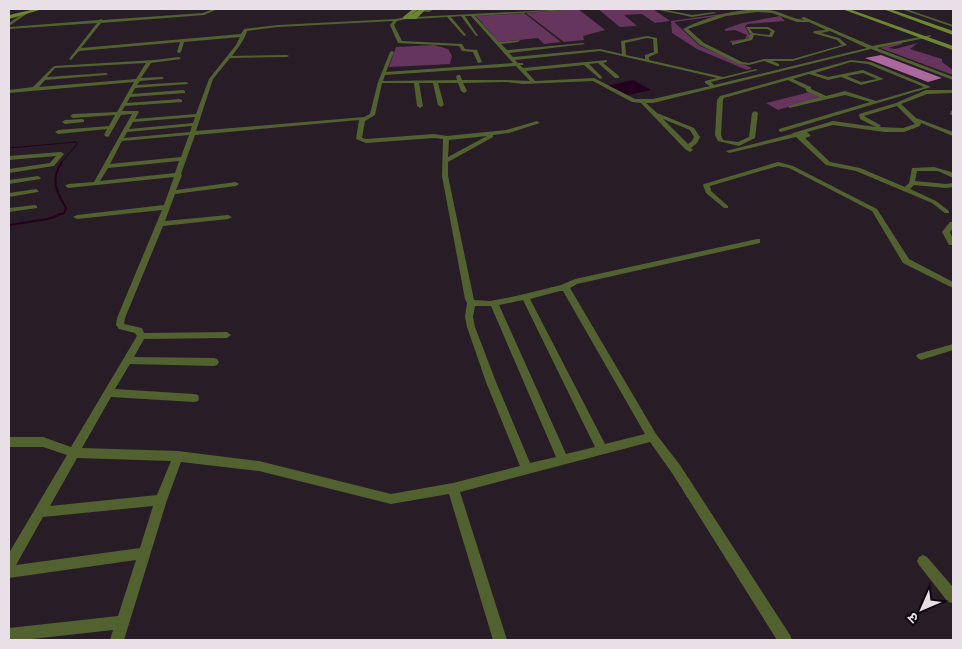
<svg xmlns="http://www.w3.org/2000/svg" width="962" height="649" font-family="Mulish,'Noto Sans Devanagari',sans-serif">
<rect width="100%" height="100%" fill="#281c26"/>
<!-- green -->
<g fill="#65355d">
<polygon points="578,9 605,30 583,36 584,40 564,42 526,13"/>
<polygon points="598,9 653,9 670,21 655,23 642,14 624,15 637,26 620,27"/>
<polygon points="757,9 769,9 674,22 700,46 752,68 747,70 697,49 672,33 671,21"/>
<polygon points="524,13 561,42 544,44 538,38 499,42 476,16"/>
<polygon points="780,16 785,21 747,24 745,27 744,25 751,37 733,44 729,41 745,39 747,35 735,30 725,31 725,29 742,23"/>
<polygon points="902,42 902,44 888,48 895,49 918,43 910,49 942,59 942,62 953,70 953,75 880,48"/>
<polygon points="434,45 448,49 452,56 450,64 389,67 396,47"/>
<polygon points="810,92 821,97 778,110 766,103"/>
</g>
<!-- water -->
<polygon fill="#24001f" points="633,80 651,90 624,96 607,86"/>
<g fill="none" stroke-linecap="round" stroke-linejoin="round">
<!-- stream-far1 -->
<g stroke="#24001f" stroke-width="1">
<polyline points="9,13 13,16 9,21"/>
<polyline points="9,148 76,142 77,144 61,163"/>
</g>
<!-- stream -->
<path stroke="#24001f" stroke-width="2" d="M 9,225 L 48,219 L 64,213 L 66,208 C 56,191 50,179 62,162"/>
</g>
<!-- building -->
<polygon fill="#aa689e" points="881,55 942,78 928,82 865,58"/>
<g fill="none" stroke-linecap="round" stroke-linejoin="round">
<!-- street -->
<g fill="#516230" fill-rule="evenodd">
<path d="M 213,9 L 218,9 L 204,15 L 101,23 L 81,48 L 241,34 L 244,29 L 278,25 L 396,19 L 405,17 L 406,19 L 397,21 L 394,25 L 402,41 L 462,44 L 465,49 L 477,50 L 482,62 L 478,63 L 473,52 L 462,51 L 459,46 L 398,43 L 390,25 L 393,21 L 278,27 L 247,31 C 245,39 238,48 232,56 L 287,55 L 289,56 L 287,57 L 230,58 L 213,79 L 196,131 L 364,117 L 370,114 L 378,82 L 390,52 L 392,51 L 394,52 L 386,72 L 513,63 L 471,16 L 465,16 L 478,36 L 476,36 L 461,16 L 451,17 L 466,35 L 464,36 L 447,17 L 413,19 L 414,17 L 569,9 L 567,10 L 475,16 L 499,42 L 520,40 L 518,42 L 501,44 L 507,50 L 583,43 L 585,44 L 509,53 L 513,57 L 600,49 L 622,54 L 621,41 L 647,36 L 657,38 L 658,53 L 649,57 L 649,60 L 723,77 L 756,69 L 758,70 L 711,82 L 714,85 L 867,48 L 830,31 L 821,33 L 839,38 L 847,45 L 793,61 L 772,61 L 779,64 L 779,66 L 777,66 L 764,61 L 749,65 L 739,64 L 700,45 L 683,29 C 704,17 746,6 770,10 C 782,12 792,19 804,20 L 801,18 L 804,17 L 872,46 L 931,35 L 930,37 L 877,48 L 953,77 L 953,80 L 871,49 L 653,103 L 646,103 L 657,113 L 694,128 L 700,137 L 697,143 L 691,148 L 693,150 L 690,152 L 685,149 L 641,103 L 632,102 L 593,81 L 523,84 L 507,82 L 463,83 L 467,91 L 464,93 L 461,91 L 458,83 L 438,83 L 444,105 L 441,107 L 438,105 L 433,83 L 419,83 L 423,106 L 420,108 L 417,106 L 414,83 L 382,83 L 375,115 L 365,121 L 362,138 L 366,139 L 434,134 L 447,136 L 506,130 L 537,121 L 540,123 L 509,133 L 493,135 L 493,137 L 448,162 L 448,176 L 474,300 L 490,301 L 516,296 L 561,285 L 575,279 L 757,239 L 760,239 L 760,243 L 577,284 L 570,288 L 656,434 L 680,465 L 790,635 L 792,640 L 777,640 L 672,473 L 650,442 L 460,492 L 507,640 L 493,640 L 449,494 L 391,504 L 259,471 L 181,462 L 167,500 L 124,640 L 110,640 L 113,630 L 23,640 L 9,640 L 9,628 L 118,616 L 136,560 L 9,578 L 9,553 L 67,455 L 43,447 L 9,447 L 9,437 L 43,437 L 71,447 L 137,336 L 135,333 L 119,329 L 116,325 L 117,318 L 162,210 L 77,219 L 73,217 L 77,215 L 164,205 L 174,177 L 68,188 L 65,186 L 68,184 L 94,182 L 132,114 L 121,115 L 109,136 L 107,137 L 104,135 L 107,129 L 58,134 L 55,132 L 58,130 L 109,126 L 115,115 L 73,118 L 70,116 L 73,114 L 117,112 L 134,82 L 9,93 L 9,90 L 33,87 L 54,66 L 154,60 L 179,57 L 181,59 L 151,63 L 141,78 L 162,77 L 164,78 L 162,79 L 140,81 L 137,85 L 186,82 L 188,83 L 188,84 L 135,88 L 132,94 L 183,90 L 185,91 L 185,93 L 130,97 L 127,103 L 180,99 L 182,100 L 182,102 L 125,106 L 122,111 L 138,111 L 139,112 L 135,119 L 196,114 L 209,79 L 236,45 L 240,37 L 184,42 L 181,52 L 179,53 L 177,52 L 180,42 L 79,51 L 71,60 L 69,59 L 97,23 L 9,29 L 9,27 L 99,20 L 101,19 L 103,20 L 203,13 ZM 757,12 L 772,13 L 797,22 L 809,22 L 826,30 L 814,31 L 813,33 L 837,40 L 842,45 L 793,59 L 764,59 L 749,63 L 742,62 L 704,43 L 688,29 L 726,16 ZM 647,38 L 653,39 L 654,52 L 645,55 L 645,59 L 626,55 L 625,43 ZM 600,51 L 717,78 L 705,81 L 705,83 L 710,86 L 653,99 L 635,99 L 594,78 L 535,81 L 526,71 L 584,65 L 600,79 L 602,78 L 602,77 L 589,64 L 598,63 L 615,78 L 619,78 L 619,76 L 603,63 L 607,62 L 607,60 L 523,68 L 520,65 L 523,65 L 523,63 L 518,63 L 515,60 ZM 146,63 L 136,79 L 39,87 L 45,80 L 106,75 L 108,74 L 106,73 L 47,77 L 55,68 ZM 516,66 L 530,81 L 507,80 L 462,80 L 460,75 L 458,75 L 456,76 L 457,80 L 383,81 L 385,75 ZM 195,117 L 193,123 L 129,129 L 133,122 ZM 663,119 L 690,130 L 694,137 L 692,141 L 688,144 ZM 359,120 L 356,139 L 366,143 L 434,138 L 443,139 L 442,176 L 465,299 L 467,303 L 465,317 L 467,327 L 486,382 L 520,466 L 453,483 L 391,494 L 259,461 L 178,451 L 82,448 L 111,397 L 194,402 L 198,401 L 199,398 L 198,395 L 194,394 L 115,389 L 130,364 L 214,366 L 217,365 L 219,362 L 217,359 L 214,358 L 134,357 L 144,339 L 227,338 L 231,335 L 227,332 L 144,333 L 142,328 L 124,324 L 125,318 L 163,226 L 228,219 L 232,217 L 228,215 L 165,221 L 175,194 L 236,186 L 239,184 L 236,182 L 176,190 L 182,175 L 181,174 L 195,135 ZM 192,126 L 190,132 L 124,138 L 127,132 ZM 189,135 L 181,157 L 110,164 L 122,141 ZM 487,136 L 448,157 L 449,140 ZM 179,161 L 175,173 L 100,181 L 108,168 ZM 560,291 L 563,291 L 645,434 L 605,444 L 530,299 ZM 523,300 L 595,447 L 566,454 L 499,305 ZM 475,306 L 491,306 L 556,457 L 530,463 L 496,382 L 475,327 L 473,317 ZM 77,458 L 171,461 L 157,495 L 50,506 ZM 153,506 L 140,548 L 16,565 L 43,517 Z"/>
<polygon points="435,9 429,12 419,11 421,10"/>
<polygon points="654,9 661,9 692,15 714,12 716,13 692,17"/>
<polygon points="901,9 906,9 953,25 953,27"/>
<polygon points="25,12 28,13 9,26 9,23"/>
<path d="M 746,27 L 768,27 L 775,31 L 772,37 L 754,35 L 752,40 L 732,45 L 732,43 L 749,38 L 750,34 ZM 750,29 L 767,29 L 771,31 L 769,35 L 753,33 Z"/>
<path d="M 851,60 L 871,62 L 931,87 L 781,132 L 779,131 L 779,129 L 870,102 L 845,95 L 789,108 L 789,106 L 820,97 L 806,91 L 806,89 L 788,80 L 724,98 L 723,100 L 721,135 L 723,140 L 738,142 L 749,137 L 752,113 L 755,111 L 758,113 L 755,138 L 739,146 L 718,141 L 715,135 L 717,100 L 720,96 ZM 851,62 L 868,64 L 924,87 L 876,101 L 845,91 L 826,96 L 811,89 L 811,87 L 793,79 L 809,74 L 828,80 L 841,77 L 861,85 L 884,79 L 863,70 L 828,77 L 815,73 ZM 863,73 L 877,79 L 861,82 L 847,76 Z"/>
<path d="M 926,90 L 953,90 L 953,93 L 927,94 L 901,104 L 916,118 L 953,132 L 953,136 L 921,123 L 920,126 L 904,132 L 885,132 L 833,125 L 807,132 L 811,136 L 805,138 L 830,162 L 860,168 L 905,187 L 909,183 L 912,168 L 934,167 L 951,172 L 953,173 L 953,178 L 938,171 L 917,171 L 915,181 L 946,184 L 953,183 L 953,187 L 946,188 L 914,185 L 910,189 L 936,201 L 949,211 L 949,213 L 945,213 L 932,203 L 856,171 L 826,165 L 796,137 L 729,153 L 726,151 L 792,134 L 793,133 L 833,121 L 876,127 L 860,119 L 859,114 L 896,103 ZM 897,106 L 915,124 L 903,128 L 879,127 L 881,126 L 880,125 L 864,116 Z"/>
<polygon points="953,110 953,116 950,114 951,111"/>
<polygon points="82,119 84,120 84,122 65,124 62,122 65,120"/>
<polygon points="61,152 64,154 54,166 9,173 9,169 50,163 56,156 9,160 9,156"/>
<polygon points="778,162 793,166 877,209 909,259 953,282 953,288 903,263 872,211 789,168 778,166 710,186 711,191 728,206 728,208 724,208 706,193 703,185 704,184"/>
<polygon points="38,176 41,178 40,179 9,184 9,180"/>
<polygon points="36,189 39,191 38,192 9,197 9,193"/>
<polygon points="35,205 37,206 37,208 9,212 9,208"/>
<polygon points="950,222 953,222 953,228 950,232 953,239 953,245 949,245 942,232"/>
<polygon points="953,344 953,350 921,360 918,358 916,356 918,354"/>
<polygon points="923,555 927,557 953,587 953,603 948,602 919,565 917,561 919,557"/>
</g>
<!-- secondary -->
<g fill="#6c8733" fill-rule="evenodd">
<polygon points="35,9 43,9 9,19 9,15"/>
<polygon points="413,9 419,9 410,16 420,9 426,9 416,19 403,19 403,17"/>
<polygon points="842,9 849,9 953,46 953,50"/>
<polygon points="883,9 890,9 953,31 953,35"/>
</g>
</g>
<!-- border -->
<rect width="962" height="649" fill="none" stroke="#e8e0e6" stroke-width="20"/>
<!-- north arrow -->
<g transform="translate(922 609) rotate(225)" stroke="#0e080d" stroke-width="4" paint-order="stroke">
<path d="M0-4L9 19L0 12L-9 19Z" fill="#e8e0e6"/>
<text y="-8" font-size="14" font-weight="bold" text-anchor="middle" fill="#e8e0e6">उ</text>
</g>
</svg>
